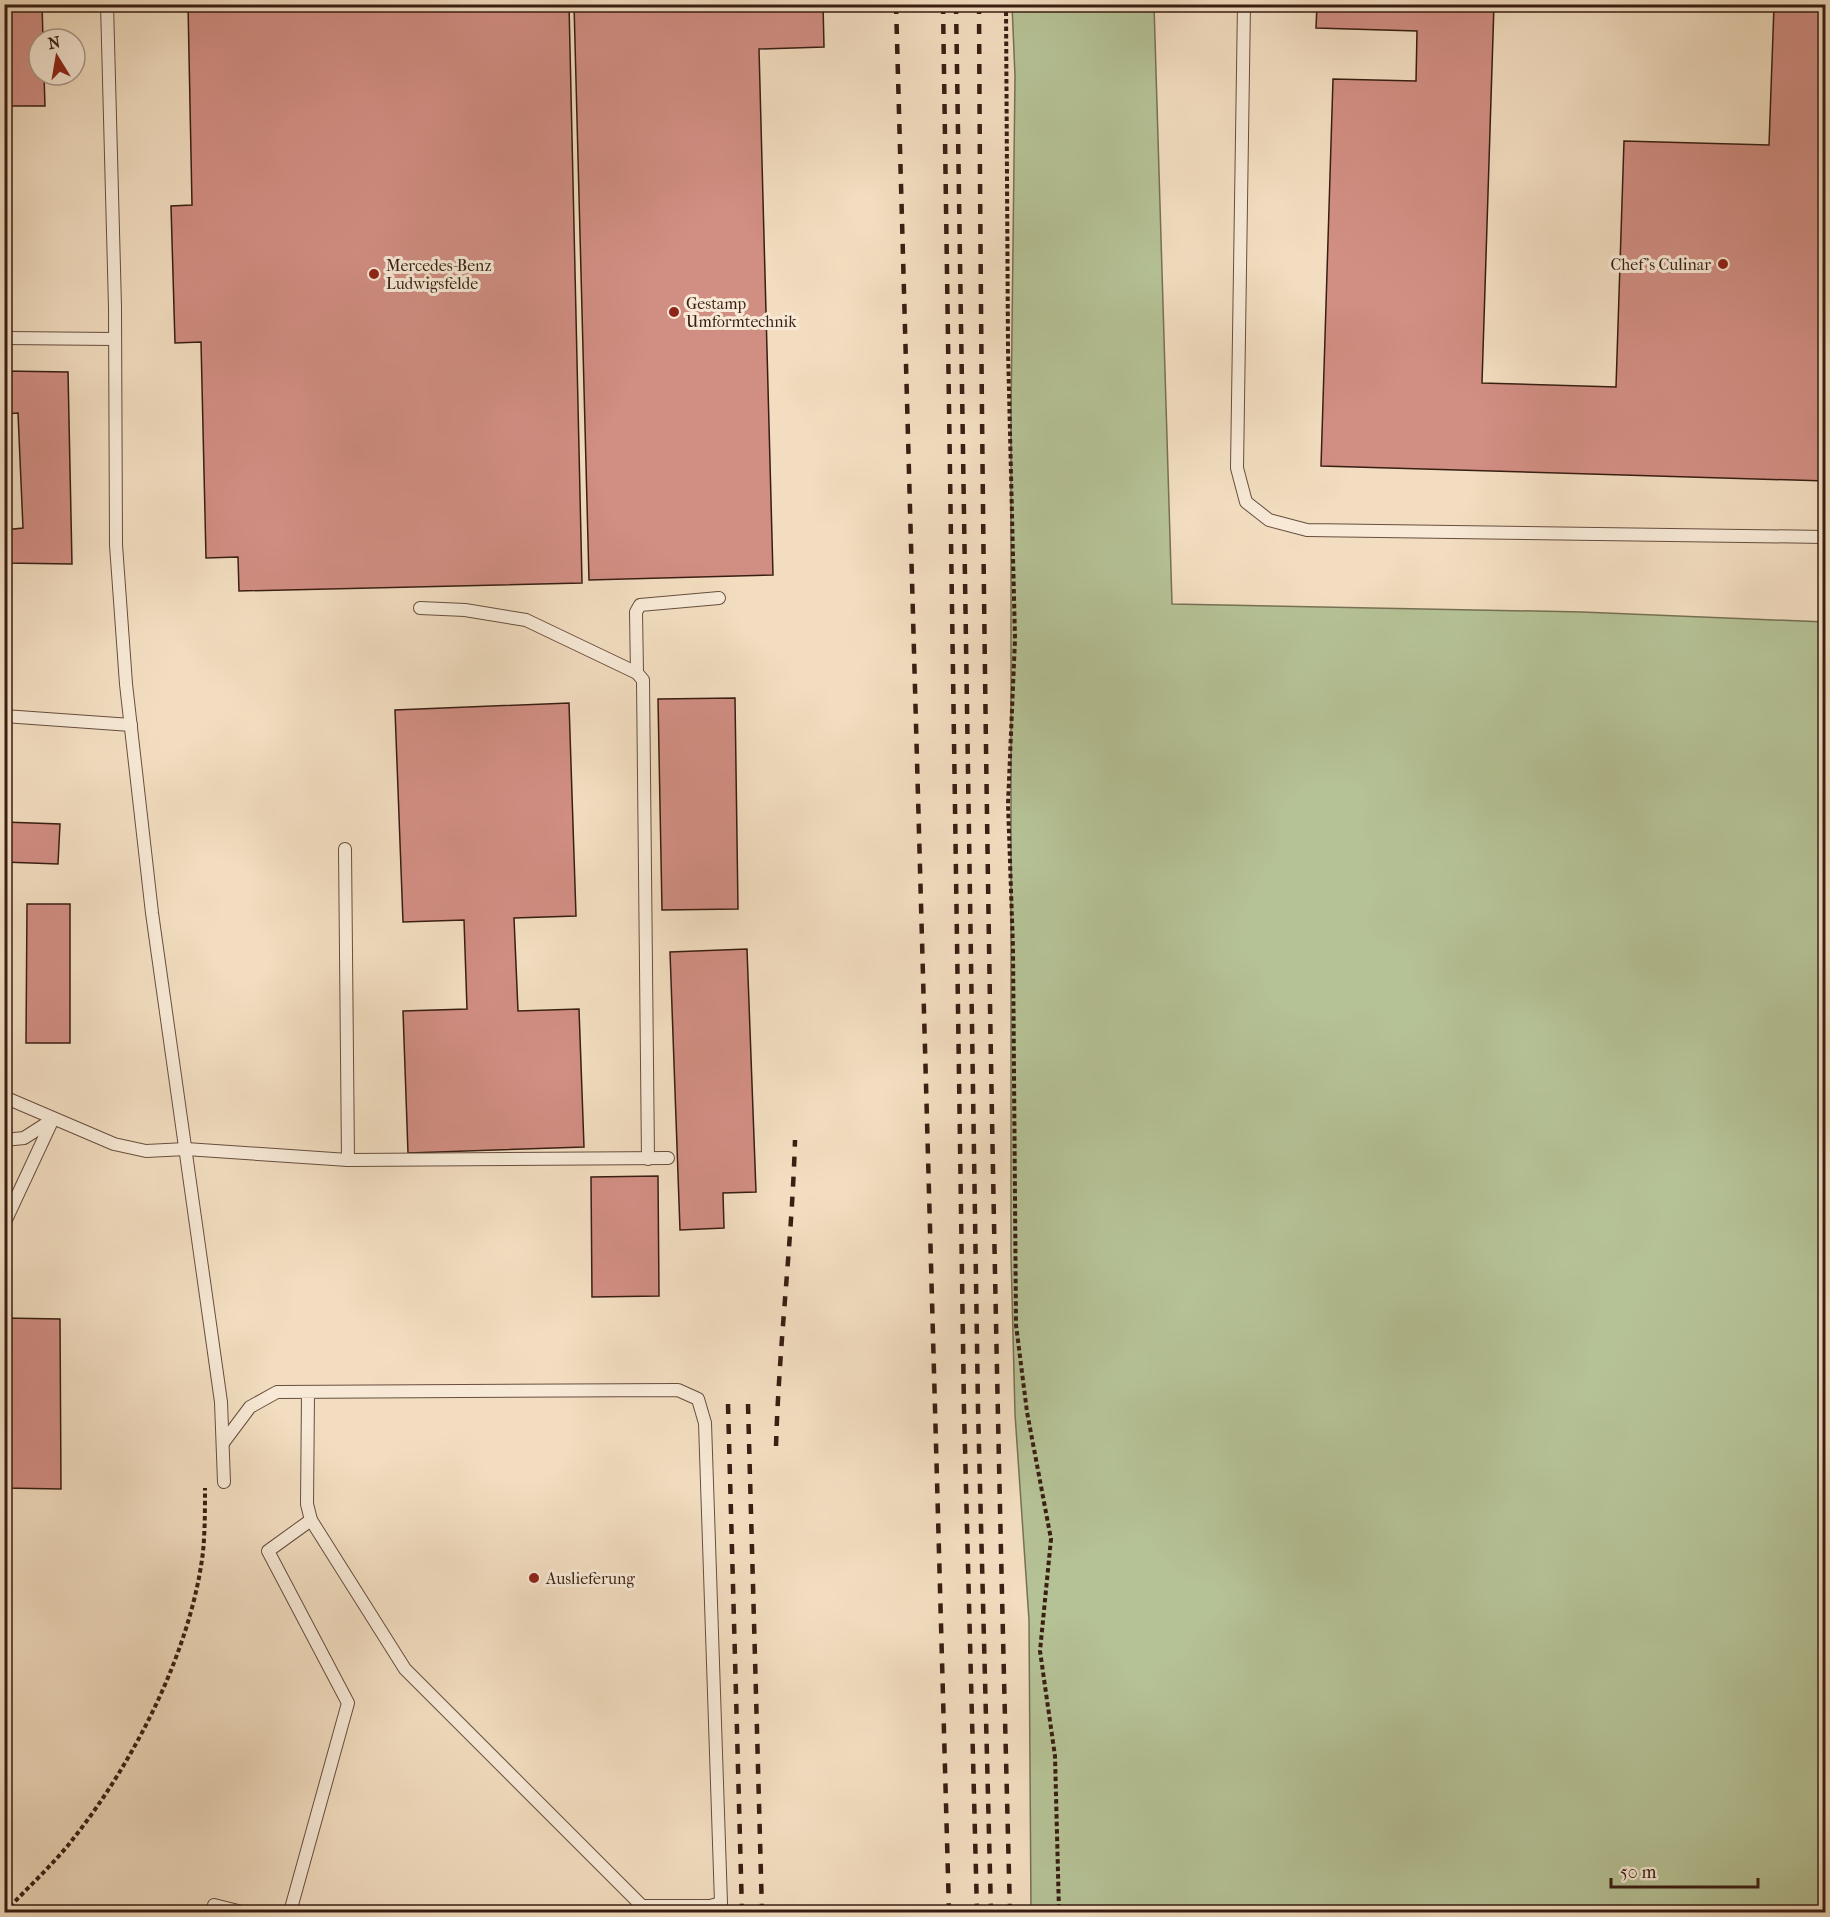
<svg xmlns="http://www.w3.org/2000/svg" width="1830" height="1917" font-family="'IM FELL French Canon',serif">
<rect width="100%" height="100%" fill="#f2ddc0"/>
<filter id="stains"><feTurbulence type="fractalNoise" baseFrequency=".00333" numOctaves="4"/><feColorMatrix values="0 0 0 0 .2 0 0 0 0 .09 0 0 0 0 .02 0 0 0 .5 -.17"/></filter>
<radialGradient id="worn" r=".72"><stop offset=".6" stop-color="#630" stop-opacity="0"/><stop offset="1" stop-color="#630" stop-opacity=".3"/></radialGradient>
<!-- green -->
<polygon fill="#b5c296" stroke="#777054" stroke-width="1.5" points="1012,5 1154,5 1172,604 1582,612 1825,622 1825,1912 1031,1912 1029,1620 1015,1414 1011,1255 1011,416 1015,76"/>
<!-- building -->
<g fill="#d18e83" stroke="#391e12" stroke-width="1.5">
<polygon points="4,4 42,4 43,39 39,39 39,75 44,75 45,106 4,106"/>
<polygon points="188,4 569,4 582,583 239,591 238,557 206,558 201,342 175,343 171,206 192,205"/>
<polygon points="574,4 823,4 824,47 759,49 773,575 589,580"/>
<polygon points="1317,4 1494,4 1482,383 1616,387 1624,141 1769,145 1774,6 1826,8 1826,481 1321,466 1333,79 1416,81 1417,31 1316,28"/>
<polygon points="4,371 68,372 72,564 4,563 4,530 23,528 18,413 4,414"/>
<polygon points="735,698 738,909 662,910 658,699"/>
<polygon points="569,703 576,916 514,918 518,1011 579,1009 584,1147 408,1153 403,1011 467,1009 464,920 403,922 395,710"/>
<polygon points="4,822 60,824 58,864 4,862"/>
<polygon points="27,904 70,904 70,1043 26,1043"/>
<polygon points="747,949 756,1192 723,1193 724,1228 680,1230 670,952"/>
<polygon points="658,1176 659,1296 592,1297 591,1177"/>
<polygon points="4,1318 60,1319 61,1489 4,1488"/>
</g>
<g fill="none" stroke-linecap="round" stroke-linejoin="round">
<defs>
<g id="service">
<polyline points="107,4 115,307 116,545 126,684 152,913 221,1402 224,1482"/>
<polyline points="1244,4 1237,468 1246,502 1269,520 1307,530 1826,537"/>
<polyline points="4,338 115,339"/>
<polyline points="420,608 465,610 526,620 637,673 643,680 648,1159"/>
<polyline points="637,673 636,612 640,605 719,598"/>
<polyline points="4,716 131,725"/>
<polyline points="345,849 348,1160"/>
<polyline points="4,1097 114,1144 146,1151 186,1149 348,1160 668,1158"/>
<polyline points="4,1140 24,1138 52,1120"/>
<polyline points="4,1224 53,1119"/>
<polyline points="223,1443 250,1407 277,1392 678,1390 698,1399 705,1423 721,1903 710,1906 642,1906 405,1669 311,1520 307,1504 308,1393"/>
<polyline points="214,1905 242,1912"/>
<polyline points="290,1912 348,1703 268,1551 311,1520"/>
</g>
</defs>
<!-- service casing -->
<use href="#service" stroke="#674e3e" stroke-width="14"/>
<!-- path -->
<g stroke="#391e12" stroke-width="4" stroke-dasharray="4.5 3" stroke-linecap="butt">
<polyline points="1006,4 1008,350 1015,639 1008,804 1013,948 1016,1325 1027,1412 1051,1539 1040,1651 1055,1756 1059,1912"/>
<path d="M 5,1912 C 27,1888 53,1865 73,1839 C 134,1762 191,1651 203,1552 C 205,1531 205,1509 205,1488"/>
</g>
<!-- service -->
<use href="#service" stroke="#f7e9d6" stroke-width="12"/>
<!-- rail -->
<g stroke="#391e12" stroke-width="4.5" stroke-dasharray="10 10" stroke-linecap="butt">
<polyline points="896,4 949,1912"/>
<polyline points="943,4 964,1409 977,1912"/>
<polyline points="956,4 978,1408 991,1912"/>
<path d="M 979,4 C 982,641 993,1277 1010,1912"/>
<polyline points="728,1404 742,1912"/>
<polyline points="748,1404 762,1912"/>
<path d="M 776,1446 C 779,1344 792,1242 795,1140"/>
</g>
</g>
<!-- markers -->
<g fill="#8f2418" stroke="#f7e9d6" stroke-width="2">
<circle cx="1723" cy="264" r="6"/>
<circle cx="374" cy="274" r="6"/>
<circle cx="674" cy="312" r="6"/>
<circle cx="534" cy="1578" r="6"/>
</g>
<g text-anchor="middle" stroke-width="6" stroke-linejoin="round" paint-order="stroke">
<!-- poi labels -->
<g font-size="16" fill="#391e12" stroke="#f7e9d6" text-anchor="start">
<text x="1711" y="270" text-anchor="end">Chef's Culinar</text>
<text x="386" y="271">Mercedes-Benz<tspan x="386" dy="18">Ludwigsfelde</tspan></text>
<text x="686" y="309">Gestamp<tspan x="686" dy="18">Umformtechnik</tspan></text>
<text x="546" y="1584">Auslieferung</text>
</g>
</g>
<!-- margin -->
<rect width="1830" height="1917" fill="none" stroke="#f2ddc0" stroke-width="24"/>
<rect x="6" y="6" width="1818" height="1905" fill="none" stroke="#391e12" stroke-width="3"/>
<rect x="12" y="12" width="1806" height="1893" fill="none" stroke="#391e12" stroke-width="1.5"/>
<!-- north arrow -->
<g transform="translate(57 57) rotate(349)"><circle r="28" fill="#f7e9d6" stroke="#ab9888" stroke-width="1.5"/>
<path d="M0-4.5L10 22L0 15L-10 22Z" fill="#8f2418"/>
<text y="-9" font-size="16" font-weight="bold" text-anchor="middle" fill="#391e12">N</text>
</g>
<!-- scale -->
<path d="M1611 1878v9h147v-9" fill="none" stroke="#391e12" stroke-width="3"/>
<text x="1620" y="1878" font-size="18" fill="#391e12" stroke="#f7e9d6" stroke-width="4.5" paint-order="stroke">50 m</text>
<rect width="100%" height="100%" filter="url(#stains)"/>
<rect width="100%" height="100%" fill="url(#worn)"/>
</svg>
